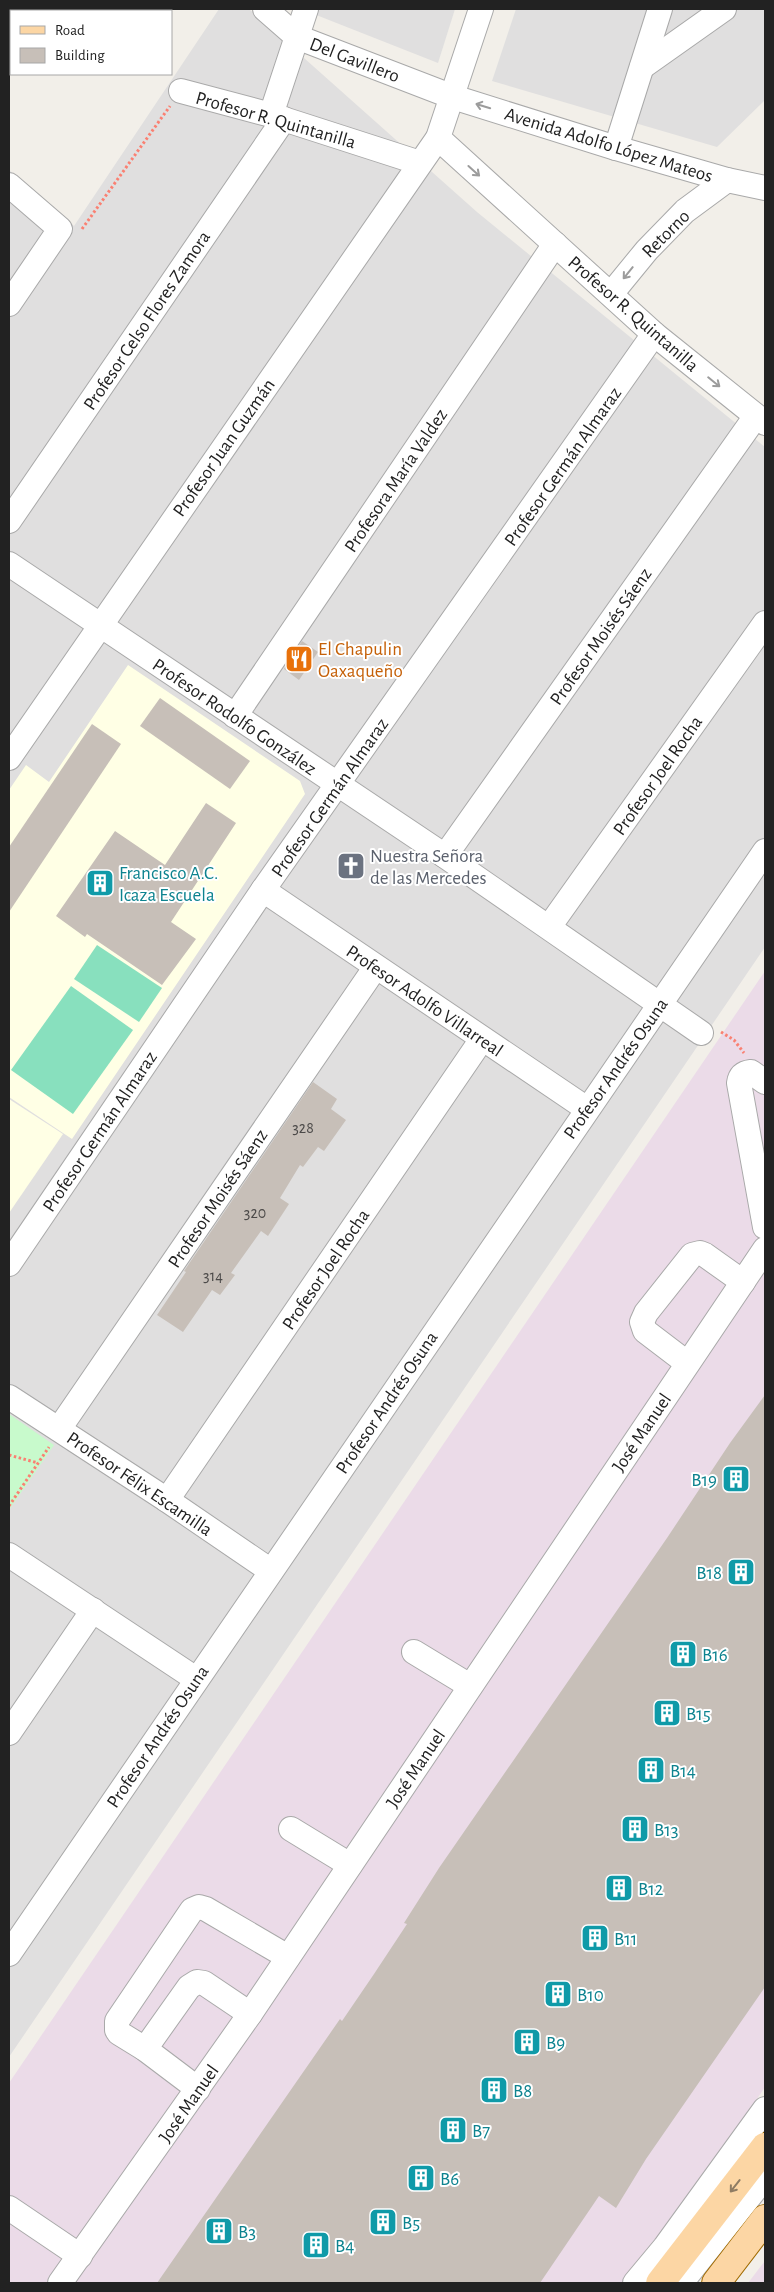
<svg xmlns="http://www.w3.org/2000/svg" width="774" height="2292" font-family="'Alegreya Sans',sans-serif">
<rect width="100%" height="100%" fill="#f2efe9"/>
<!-- residential -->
<g fill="#e0dfdf">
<polygon points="219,9 249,9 477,212 765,447 765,947 9,2057 9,170 74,226"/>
<polygon points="301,9 455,9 438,63"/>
<polygon points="516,9 765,9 765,100 717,147 492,81"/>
</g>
<!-- industrial -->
<g fill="#ebdbe8">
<polygon points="765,971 765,2087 690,2198 624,2283 9,2283 9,2083"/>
<polygon points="765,2261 765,2283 748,2283 761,2266"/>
</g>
<!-- education -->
<g fill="#ffffe5">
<polygon points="128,665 300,781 305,794 72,1139 9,1097 9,790 26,765 49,782"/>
<polygon points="9,1099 63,1134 9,1213"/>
</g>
<!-- park -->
<polygon fill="#c8facc" points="9,1414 54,1445 9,1510"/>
<!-- pitch -->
<g fill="#88e0be">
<polygon points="97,945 162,988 139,1022 74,979"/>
<polygon points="71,986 133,1030 73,1114 11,1070"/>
</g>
<!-- building -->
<g fill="#c7bfb8">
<polygon points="302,641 318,652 299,680 284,669"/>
<polygon points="160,698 250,761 230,789 140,726"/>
<polygon points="92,724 121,744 9,912 9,847"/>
<polygon points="206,803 236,823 171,922 196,939 162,985 87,934 85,937 56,916 115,831 165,865"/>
<polygon points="313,1082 337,1099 331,1109 346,1120 324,1151 318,1147 303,1167 300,1165 280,1198 289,1204 268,1236 261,1231 231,1273 235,1275 220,1295 212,1290 183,1332 157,1315 186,1272 184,1271"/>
<polygon points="765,1395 765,1987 646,2159 616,2208 599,2196 540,2283 157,2283 340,2019 342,2021 374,1974 407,1924 404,1923 439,1868 667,1538 730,1443"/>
</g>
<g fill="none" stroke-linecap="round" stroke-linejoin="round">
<defs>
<g id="minor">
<polyline points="265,9 297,37 453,97 616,148 727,180 765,188"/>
<polyline points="642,67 724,9"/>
<polyline points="181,91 271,115 420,163"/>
<polyline points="271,115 306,9"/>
<polyline points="438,138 654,334 765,423"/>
<polyline points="616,148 660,9"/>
<polyline points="9,185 60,229 9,304"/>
<polyline points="611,294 647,250 685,211 727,180"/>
<polyline points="9,521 284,119"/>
<polyline points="9,564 445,856 701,1033"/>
<polyline points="235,716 555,244"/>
<polyline points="9,758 438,138 481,9"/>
<polyline points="445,856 756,416"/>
<polyline points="263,890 587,1109"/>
<polyline points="549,927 765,623"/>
<path d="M 765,1082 L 751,1072 C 743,1073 740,1076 739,1083 L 765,1227"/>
<polyline points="9,1264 263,890 654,334"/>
<polyline points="687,1363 645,1331 642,1322 646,1313 692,1255 700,1253 705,1255 743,1282"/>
<polyline points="9,1397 167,1500 271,1571"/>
<polyline points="59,1429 375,968"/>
<polyline points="167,1500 482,1039"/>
<polyline points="9,1555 196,1679"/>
<polyline points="414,1652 470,1686"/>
<polyline points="9,1733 93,1610"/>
<polyline points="291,1829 350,1865"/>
<polyline points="9,1954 765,851"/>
<polyline points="145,2049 189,1987 197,1982 204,1983 250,2014"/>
<polyline points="198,2089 145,2049 119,2033 117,2030 117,2021 192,1910 199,1907 206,1909 288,1957"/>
<polyline points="9,2208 80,2256"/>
<polyline points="60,2283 250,2014 765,1249"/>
<polyline points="635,2283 665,2247 765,2109"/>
<polyline points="681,2283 765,2177"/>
</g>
<g id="major">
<polyline points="660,2283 765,2147"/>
<polyline points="716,2283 765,2219"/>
</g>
</defs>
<!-- minor casing -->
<use href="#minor" stroke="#a9a9a9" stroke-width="26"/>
<!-- major casing -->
<use href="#major" stroke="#a06b00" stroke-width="30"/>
<!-- path -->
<g stroke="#fa8072" stroke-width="3" stroke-dasharray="2.5 2.5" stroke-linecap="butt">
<polyline points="82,229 170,106"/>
<polyline points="721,1032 734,1040 744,1053"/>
<polyline points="9,1455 38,1463"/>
<polyline points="9,1506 49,1447"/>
</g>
<!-- minor -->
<use href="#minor" stroke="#fff" stroke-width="24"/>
<!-- major -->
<use href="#major" stroke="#fcd6a4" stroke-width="28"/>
</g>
<!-- one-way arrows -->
<defs><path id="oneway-shaft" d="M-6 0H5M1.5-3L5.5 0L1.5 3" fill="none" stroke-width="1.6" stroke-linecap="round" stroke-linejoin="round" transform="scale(1.25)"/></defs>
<g stroke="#9c9c9c">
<use href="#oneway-shaft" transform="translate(483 106) rotate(-163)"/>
<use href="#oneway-shaft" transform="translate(474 171) rotate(42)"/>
<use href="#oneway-shaft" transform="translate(628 273) rotate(129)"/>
<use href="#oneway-shaft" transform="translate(714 382) rotate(39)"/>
</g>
<use stroke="#8f7c63" href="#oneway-shaft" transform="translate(735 2186) rotate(128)"/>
<!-- icons -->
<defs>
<symbol id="restaurant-square" viewBox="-11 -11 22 22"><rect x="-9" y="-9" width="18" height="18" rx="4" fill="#e8710a" stroke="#fff"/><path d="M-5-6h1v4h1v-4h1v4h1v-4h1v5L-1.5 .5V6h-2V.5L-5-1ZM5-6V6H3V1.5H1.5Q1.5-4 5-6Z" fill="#fff"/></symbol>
<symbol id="church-square" viewBox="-11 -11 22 22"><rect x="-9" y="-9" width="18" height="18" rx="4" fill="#6b7280" stroke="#fff"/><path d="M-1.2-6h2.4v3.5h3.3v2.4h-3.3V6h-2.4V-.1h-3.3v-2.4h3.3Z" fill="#fff"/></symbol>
<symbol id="building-square" viewBox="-11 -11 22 22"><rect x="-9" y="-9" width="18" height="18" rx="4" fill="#0f9aa8" stroke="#fff"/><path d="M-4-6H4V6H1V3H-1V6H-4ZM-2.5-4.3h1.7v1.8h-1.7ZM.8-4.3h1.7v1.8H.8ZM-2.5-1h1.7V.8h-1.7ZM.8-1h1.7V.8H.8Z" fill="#fff"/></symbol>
</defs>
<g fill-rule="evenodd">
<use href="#restaurant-square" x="283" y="643" width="32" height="32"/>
<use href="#church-square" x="335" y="850" width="32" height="32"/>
<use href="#building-square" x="84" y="867" width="32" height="32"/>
<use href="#building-square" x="720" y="1463" width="32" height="32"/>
<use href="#building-square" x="725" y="1556" width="32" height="32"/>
<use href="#building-square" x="667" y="1638" width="32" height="32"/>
<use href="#building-square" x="651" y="1697" width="32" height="32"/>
<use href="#building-square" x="635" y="1754" width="32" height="32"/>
<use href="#building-square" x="619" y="1813" width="32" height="32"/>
<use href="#building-square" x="603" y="1872" width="32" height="32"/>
<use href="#building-square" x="579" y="1922" width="32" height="32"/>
<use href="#building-square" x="542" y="1978" width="32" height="32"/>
<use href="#building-square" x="511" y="2026" width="32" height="32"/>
<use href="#building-square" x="478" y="2074" width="32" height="32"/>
<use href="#building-square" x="437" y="2114" width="32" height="32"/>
<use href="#building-square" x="405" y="2162" width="32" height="32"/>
<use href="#building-square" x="367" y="2206" width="32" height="32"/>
<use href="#building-square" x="203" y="2215" width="32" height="32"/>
<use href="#building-square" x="300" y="2229" width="32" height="32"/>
</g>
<g text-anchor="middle" stroke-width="4" stroke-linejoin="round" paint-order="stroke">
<!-- number labels -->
<g font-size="16" fill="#4b4948">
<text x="303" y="1133">328</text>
<text x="255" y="1218">320</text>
<text x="213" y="1281">314</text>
</g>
<!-- street labels -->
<g font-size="19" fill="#222" stroke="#fff">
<text transform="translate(355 59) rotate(21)" y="7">Del Gavillero</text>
<text transform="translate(276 119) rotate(16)" y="7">Profesor R. Quintanilla</text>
<text transform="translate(609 144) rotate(17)" y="7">Avenida Adolfo López Mateos</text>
<text transform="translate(665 233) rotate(-45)" y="7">Retorno</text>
<text transform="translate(634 313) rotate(41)" y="7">Profesor R. Quintanilla</text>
<text transform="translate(146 320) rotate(-56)" y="7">Profesor Celso Flores Zamora</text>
<text transform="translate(223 447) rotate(-55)" y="7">Profesor Juan Guzmán</text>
<text transform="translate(562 466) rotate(-55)" y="7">Profesor Germán Almaraz</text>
<text transform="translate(395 480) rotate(-56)" y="7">Profesora María Valdez</text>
<text transform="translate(600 636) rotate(-55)" y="7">Profesor Moisés Sáenz</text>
<text transform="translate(235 716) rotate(34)" y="7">Profesor Rodolfo González</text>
<text transform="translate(657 775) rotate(-55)" y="7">Profesor Joel Rocha</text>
<text transform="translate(329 797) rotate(-55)" y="7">Profesor Germán Almaraz</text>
<text transform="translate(425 1000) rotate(34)" y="7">Profesor Adolfo Villarreal</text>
<text transform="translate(615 1068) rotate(-55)" y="7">Profesor Andrés Osuna</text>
<text transform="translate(99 1131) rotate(-56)" y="7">Profesor Germán Almaraz</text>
<text transform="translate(217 1198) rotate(-56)" y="7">Profesor Moisés Sáenz</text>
<text transform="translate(325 1269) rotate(-56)" y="7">Profesor Joel Rocha</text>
<text transform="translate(386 1402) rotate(-56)" y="7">Profesor Andrés Osuna</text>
<text transform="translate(641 1432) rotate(-56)" y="7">José Manuel</text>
<text transform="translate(140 1483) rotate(34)" y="7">Profesor Félix Escamilla</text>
<text transform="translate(157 1736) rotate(-56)" y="7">Profesor Andrés Osuna</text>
<text transform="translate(415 1768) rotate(-56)" y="7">José Manuel</text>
<text transform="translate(188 2103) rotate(-55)" y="7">José Manuel</text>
</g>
<!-- food labels -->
<g font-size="19" fill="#c56008" stroke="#fff" text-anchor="start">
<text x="318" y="655">El Chapulin<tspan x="318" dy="22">Oaxaqueño</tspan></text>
</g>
<!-- worship labels -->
<g font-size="19" fill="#5b616d" stroke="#fff" text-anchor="start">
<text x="370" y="862">Nuestra Señora<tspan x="370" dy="22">de las Mercedes</tspan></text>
</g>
<!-- culture labels -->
<g font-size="19" fill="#0d838f" stroke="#fff" text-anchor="start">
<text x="119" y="879">Francisco A.C.<tspan x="119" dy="22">Icaza Escuela</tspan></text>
<text x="717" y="1486" text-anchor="end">B19</text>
<text x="722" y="1579" text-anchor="end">B18</text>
<text x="702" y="1661">B16</text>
<text x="686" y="1720">B15</text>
<text x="670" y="1777">B14</text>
<text x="654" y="1836">B13</text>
<text x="638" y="1895">B12</text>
<text x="614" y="1945">B11</text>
<text x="577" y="2001">B10</text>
<text x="546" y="2049">B9</text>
<text x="513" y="2097">B8</text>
<text x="472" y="2137">B7</text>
<text x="440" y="2185">B6</text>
<text x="402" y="2229">B5</text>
<text x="238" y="2238">B3</text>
<text x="335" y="2252">B4</text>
</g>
</g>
<!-- border -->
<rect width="774" height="2292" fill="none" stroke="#222222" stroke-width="20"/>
<!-- legend -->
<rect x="10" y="10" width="162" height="65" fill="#ffffff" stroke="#a7a7a7"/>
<rect x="20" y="26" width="25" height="8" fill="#fcd6a4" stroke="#a7a7a7"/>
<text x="55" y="35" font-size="15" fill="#222222">Road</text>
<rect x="20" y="48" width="25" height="15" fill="#c7bfb8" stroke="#a7a7a7"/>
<text x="55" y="60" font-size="15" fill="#222222">Building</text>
</svg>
